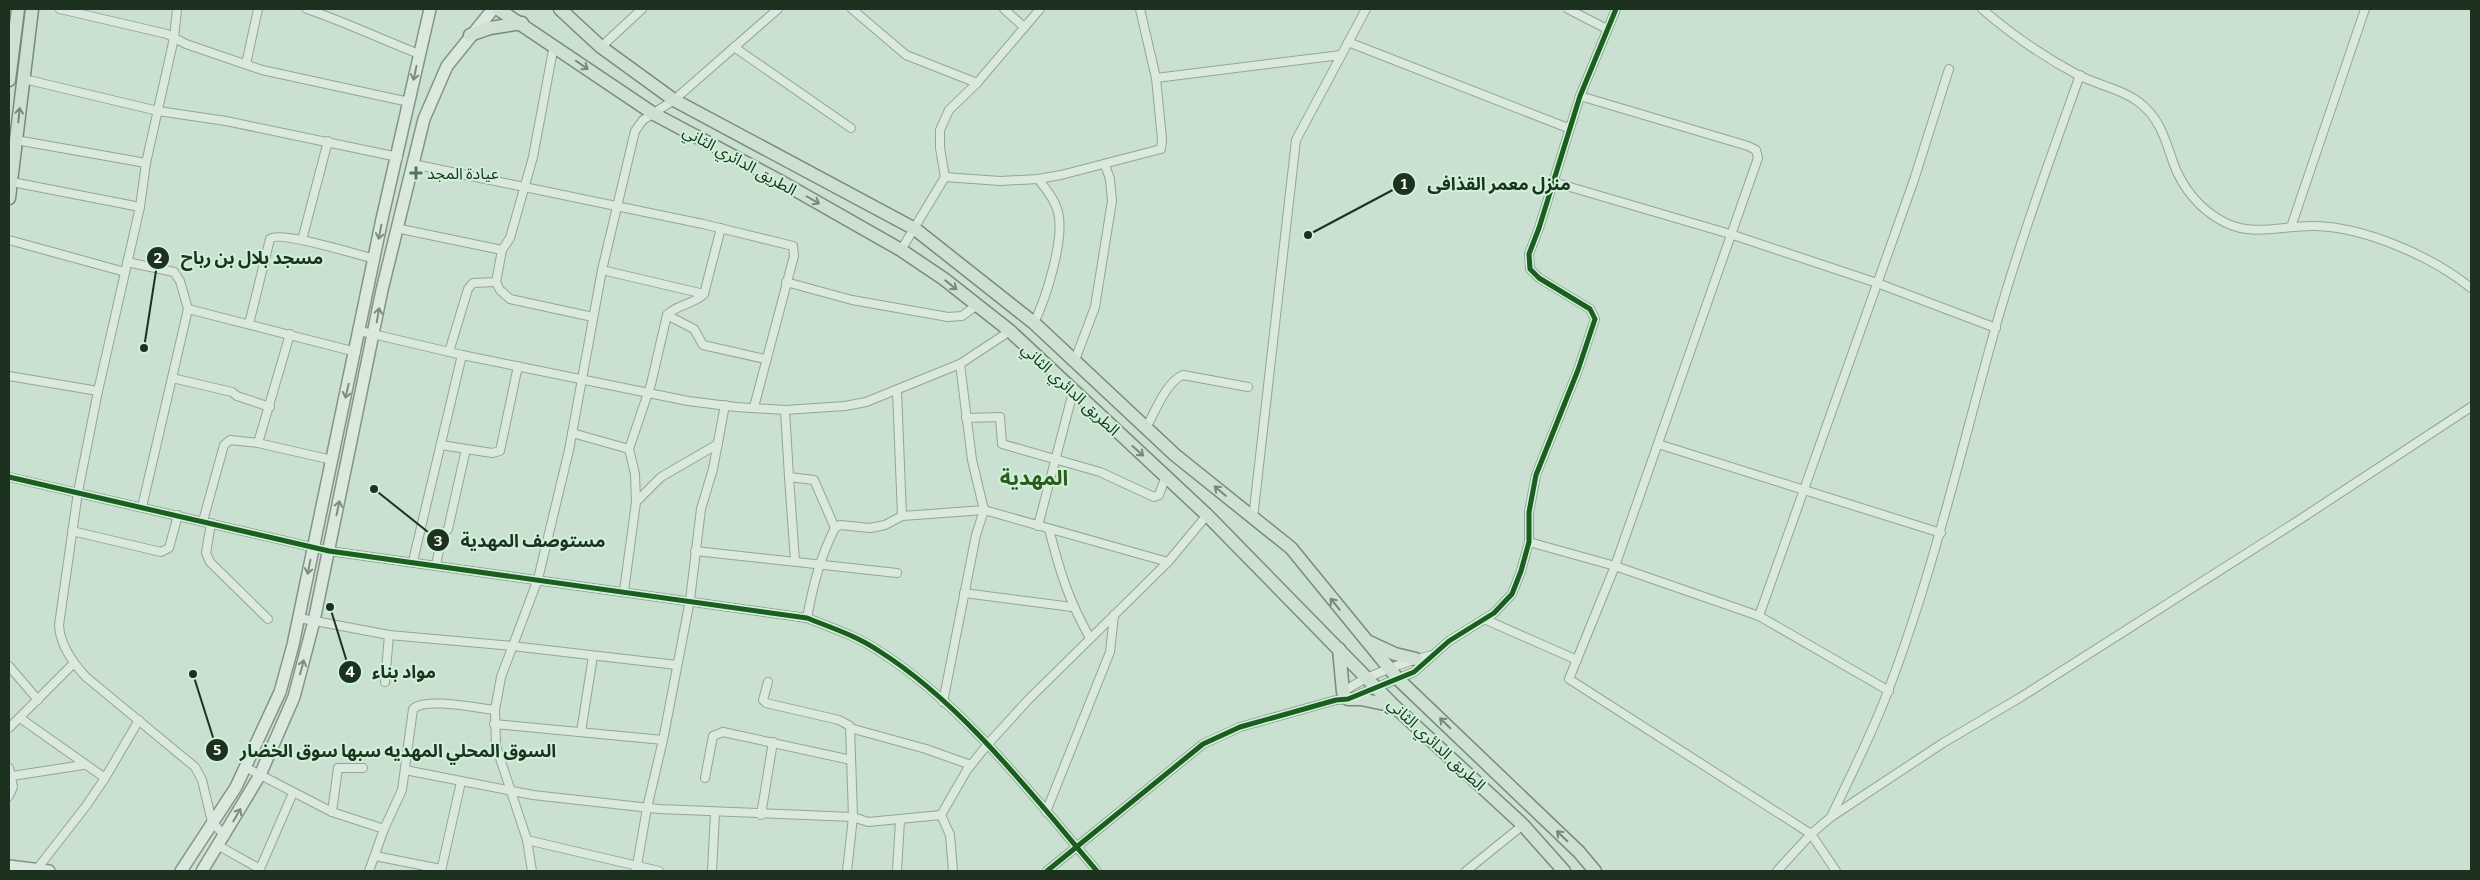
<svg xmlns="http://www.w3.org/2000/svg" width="2480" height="880" font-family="Bitter,'Noto Sans Arabic',serif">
<rect width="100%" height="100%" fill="#cae0d0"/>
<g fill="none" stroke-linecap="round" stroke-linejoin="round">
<defs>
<g id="street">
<polyline points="60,9 167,34 186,44 262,70 409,102"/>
<path d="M 177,9 L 174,38 L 146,163 L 140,207 L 98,391 L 78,492 L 59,625 C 60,645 72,662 86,677 L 195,767 L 202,780 L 212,822 L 225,836"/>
<path d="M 307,9 C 345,22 381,39 419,54"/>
<polyline points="852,9 906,55 977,83"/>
<polyline points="1004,9 1024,27"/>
<polyline points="1568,9 1607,29"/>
<path d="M 1982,9 C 2011,34 2044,57 2078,75 C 2098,85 2122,89 2140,103 C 2160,119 2165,139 2173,162 C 2182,188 2201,211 2226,223 C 2254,237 2286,225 2315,226 C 2365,227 2433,257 2471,288"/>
<polyline points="1348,42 1568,128"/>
<polyline points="601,47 642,9"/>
<polyline points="734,47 851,128"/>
<polyline points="246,64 258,9"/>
<polyline points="1156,78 1341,55"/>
<polyline points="24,79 158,111 226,121 398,157"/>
<polyline points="1580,96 1748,146 1756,150 1758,158 1615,566 1569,679 1811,834 1836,871"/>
<polyline points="16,140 146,163"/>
<polyline points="413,164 703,224 793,246 794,256 754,407"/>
<polyline points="945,177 1000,181 1038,179 1061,175 1161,149 1162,139 1156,78 1140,9"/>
<polyline points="12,182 140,207"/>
<polyline points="1553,182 1730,234 1877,283 1996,328"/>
<polyline points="2291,227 2365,9"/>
<polyline points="396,228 502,250"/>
<polyline points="9,240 125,272"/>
<polyline points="302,240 328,141"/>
<polyline points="901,250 945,177 940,148 940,130 949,110 977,83 1040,9"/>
<polyline points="127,262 174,272 180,281 188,309 142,507"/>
<polyline points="602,270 704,294"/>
<polyline points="496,282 500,290 510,299 593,317"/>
<polyline points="786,282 852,300 948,317 962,316 977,305"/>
<polyline points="188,309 356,352"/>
<polyline points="667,315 694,329 703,345 765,359"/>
<path d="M 1034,323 C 1046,298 1065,239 1058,212 C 1055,200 1046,189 1038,179"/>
<path d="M 249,324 L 270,239 C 279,230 358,255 375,259"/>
<polyline points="360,331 462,355 688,401 736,407 785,410 845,406 866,402 960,364 1010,331"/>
<polyline points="290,334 258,443 332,460"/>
<polyline points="449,352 468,289 473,283 496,282 502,250 510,238 533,157 554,45"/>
<polyline points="1075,360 1095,307 1112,201 1110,179 1105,165"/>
<polyline points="9,376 98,391"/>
<polyline points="172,378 232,392 237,396 270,407"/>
<polyline points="897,391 902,516"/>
<polyline points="785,410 789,477 814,480 835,528"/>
<polyline points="966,418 1000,417 1002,444 1100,472 1154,497 1159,495 1166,476"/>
<path d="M 1146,428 C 1155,412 1166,382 1183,375 L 1248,387"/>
<polyline points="572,433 629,449"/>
<polyline points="1658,444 1941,533"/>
<polyline points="441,445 492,453 500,451 518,366"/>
<path d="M 9,477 L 329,551 L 807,618 C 832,628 857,636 879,651 C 963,704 1033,796 1097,871"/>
<polyline points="789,477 795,561"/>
<polyline points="636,502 661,477 718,444"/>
<polyline points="1253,518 1296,140 1366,9"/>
<polyline points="203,521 224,445 230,440 258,443"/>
<polyline points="211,523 206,553 210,562 268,619"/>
<polyline points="1038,526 1073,392"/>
<path d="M 1049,529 C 1060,572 1068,599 1090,638"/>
<polyline points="72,531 161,552 169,548 178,515"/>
<polyline points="1529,542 1615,566 1759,616"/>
<polyline points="695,551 897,573"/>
<polyline points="413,561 462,355"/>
<polyline points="436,565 442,536 448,529 466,449"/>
<path d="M 624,591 L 636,502 L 635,474 L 629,449 L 651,384 L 667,315 C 677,304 693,305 704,294 L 721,228"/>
<polyline points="964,593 1072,607"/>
<polyline points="299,618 389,635 512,646 677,665"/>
<path d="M 807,618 C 813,586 820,557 835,528 L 840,525 L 870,528 L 885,525 L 902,516 L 984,510 L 1168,562"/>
<polyline points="1484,619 1577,660"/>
<polyline points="9,666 38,700"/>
<polyline points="385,682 389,635"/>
<polyline points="768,682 763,700 766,703 839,720 850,726 853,817 847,871"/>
<polyline points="1889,691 1759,616 1914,180 1949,69"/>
<path d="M 1342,693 C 1362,677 1407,661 1432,655"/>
<polyline points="943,702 976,535 984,510 972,460 960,364"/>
<polyline points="20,718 105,778 86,806 37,869"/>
<polyline points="494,724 663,740"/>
<polyline points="9,728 74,663"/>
<polyline points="850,728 926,749 971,765"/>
<polyline points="581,732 593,656"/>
<polyline points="245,767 332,812 384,829"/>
<polyline points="9,768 13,787 9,796"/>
<polyline points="405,770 533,795 659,809 853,817 868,822 941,815 967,770 987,745 1028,700 1168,562 1207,515"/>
<polyline points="12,776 83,765"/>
<polyline points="105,778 139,720"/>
<polyline points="705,778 713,736 723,732 851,760"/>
<polyline points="332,812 338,768 363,768"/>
<polyline points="1046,812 1110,652 1114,615"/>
<polyline points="761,815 773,742"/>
<polyline points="941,815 950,835 953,871"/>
<path d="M 1831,817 C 1851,775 1872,734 1888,691 C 1933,573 1961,450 1995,329 C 2019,244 2050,159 2080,75"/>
<polyline points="527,840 659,871"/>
<polyline points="219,846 260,869"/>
<polyline points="375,856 441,869"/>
<polyline points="259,871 293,793"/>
<path d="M 369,871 L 384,829 L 402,790 L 413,709 C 425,697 476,708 495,710"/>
<polyline points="441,871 461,782"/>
<polyline points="532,871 527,840 496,746 495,710 501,677 538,579 569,450 602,270 635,131 643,120 674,100 778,9"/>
<polyline points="636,871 647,808 663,740 690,600 701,509 713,469 725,405"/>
<polyline points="712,871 715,813"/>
<polyline points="897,871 900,820"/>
<polyline points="1047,871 1203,744 1240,727 1336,700 1348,699 1414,672 1449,641 1494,613 1512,594 1521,571 1529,542 1529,512 1536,475 1578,370 1595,319 1590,309 1539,278 1530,269 1529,254 1539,228 1580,96 1616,9"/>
<polyline points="1466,871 1523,825"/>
<polyline points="1777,871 1811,834 1831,817 1943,743 2021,697 2296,522 2471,407"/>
</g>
<g id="secondary">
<polyline points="9,866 49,871"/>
<polyline points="181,871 236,787 280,692 293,645 382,219 430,9"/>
<polyline points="202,871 260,775 294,697 314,621 382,290 424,119 447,66 493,9"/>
</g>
<g id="primary">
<polyline points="498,9 654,114 778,180 901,250 944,279 1010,331 1207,515 1394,706 1523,825 1564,871"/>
<polyline points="560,9 601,47 674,100 915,229 1034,323 1175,455 1291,548 1398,679 1579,852 1595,871"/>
<polyline points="470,35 490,28 522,23"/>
<polyline points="9,80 18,9"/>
<polyline points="9,198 32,9"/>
<polyline points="1369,642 1395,654 1416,659"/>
<polyline points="1339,649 1343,692"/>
<polyline points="1348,699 1361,699 1394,706"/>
</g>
</defs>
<!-- street casing -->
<use href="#street" stroke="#94a597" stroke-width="10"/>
<!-- secondary casing -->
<use href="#secondary" stroke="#839586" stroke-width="14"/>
<!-- primary casing -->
<use href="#primary" stroke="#7a8a7d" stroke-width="15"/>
<!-- street -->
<use href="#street" stroke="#dae8de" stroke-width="8"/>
<!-- secondary -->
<use href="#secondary" stroke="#dae8de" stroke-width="11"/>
<!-- primary -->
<use href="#primary" stroke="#cde0d2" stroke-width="12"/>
<defs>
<g id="cycleway">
<path d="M 9,477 L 329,551 L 807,618 C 832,628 857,636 879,651 C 963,704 1033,796 1097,871"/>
<polyline points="1047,871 1203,744 1240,727 1336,700 1348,699 1414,672 1449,641 1494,613 1512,594 1521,571 1529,542 1529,512 1536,475 1578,370 1595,319 1590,309 1539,278 1530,269 1529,254 1539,228 1580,96 1616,9"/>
</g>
</defs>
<!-- cycleway casing -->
<use href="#cycleway" stroke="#cff2d9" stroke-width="8"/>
<!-- cycleway -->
<use href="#cycleway" stroke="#1b5e20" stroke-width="5"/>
</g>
<!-- one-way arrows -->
<defs><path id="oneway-shaft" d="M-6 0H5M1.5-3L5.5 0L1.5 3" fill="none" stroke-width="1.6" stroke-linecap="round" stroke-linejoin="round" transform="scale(1.25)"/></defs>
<g stroke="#758978">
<use href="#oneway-shaft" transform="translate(582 65) rotate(35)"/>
<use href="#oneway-shaft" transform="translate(19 115) rotate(-84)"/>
<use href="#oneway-shaft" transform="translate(813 200) rotate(30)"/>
<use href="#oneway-shaft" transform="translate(951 285) rotate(39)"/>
<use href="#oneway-shaft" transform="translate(1138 451) rotate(42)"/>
<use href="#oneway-shaft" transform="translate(1220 491) rotate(-140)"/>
<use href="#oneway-shaft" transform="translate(1335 604) rotate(-129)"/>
<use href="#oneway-shaft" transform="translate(1445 723) rotate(-136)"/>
<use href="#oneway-shaft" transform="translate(1562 836) rotate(-136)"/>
</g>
<g stroke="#7c8d7e">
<use href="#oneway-shaft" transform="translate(415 73) rotate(102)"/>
<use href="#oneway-shaft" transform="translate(380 232) rotate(101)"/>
<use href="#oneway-shaft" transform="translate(378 315) rotate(-80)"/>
<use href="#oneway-shaft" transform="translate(347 391) rotate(103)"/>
<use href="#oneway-shaft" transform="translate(338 508) rotate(-78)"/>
<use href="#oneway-shaft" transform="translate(309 567) rotate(101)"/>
<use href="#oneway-shaft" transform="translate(302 667) rotate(-75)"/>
<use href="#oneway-shaft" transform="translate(237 815) rotate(-60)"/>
</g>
<!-- markers -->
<path fill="#5a6f5c" stroke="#cff2d9" stroke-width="2" d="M413.5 165.5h5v5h5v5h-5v5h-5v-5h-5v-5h5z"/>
<g text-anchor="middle" stroke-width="4" stroke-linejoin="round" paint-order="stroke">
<!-- street labels -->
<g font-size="16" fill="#1d321e" stroke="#cff2d9">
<text transform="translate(740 160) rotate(29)" y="6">الطريق الدائري الثاني</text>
<text transform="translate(1071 389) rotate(43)" y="6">الطريق الدائري الثاني</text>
<text transform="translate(1437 744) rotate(43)" y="6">الطريق الدائري الثاني</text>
</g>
<!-- poi labels -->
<g font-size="16" fill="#1d321e" stroke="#cff2d9" text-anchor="start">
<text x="427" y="179">عيادة المجد</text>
</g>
<!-- district labels -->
<g font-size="21" font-weight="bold" fill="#2c5b20" stroke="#cff2d9">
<text x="1034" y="485">المهدية</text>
</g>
</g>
<!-- callouts -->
<path fill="none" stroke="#1d321e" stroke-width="2" d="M1308 235L1404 184M144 348L158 258M374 489L438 540M330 607L350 672M193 674L217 750"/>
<g fill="#1d321e" stroke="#cff2d9" stroke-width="2">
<circle cx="1308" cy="235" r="5"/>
<circle cx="144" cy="348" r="5"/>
<circle cx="374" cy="489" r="5"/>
<circle cx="330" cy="607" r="5"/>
<circle cx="193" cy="674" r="5"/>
<circle cx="1404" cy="184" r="12"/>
<circle cx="158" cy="258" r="12"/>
<circle cx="438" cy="540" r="12"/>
<circle cx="350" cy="672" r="12"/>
<circle cx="217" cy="750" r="12"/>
</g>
<g font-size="15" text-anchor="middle" font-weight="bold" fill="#fff">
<text x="1404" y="189">1</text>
<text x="158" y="263">2</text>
<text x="438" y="546">3</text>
<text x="350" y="677">4</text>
<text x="217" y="755">5</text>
</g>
<g font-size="18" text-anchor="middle" font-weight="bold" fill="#1d321e" stroke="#cff2d9" stroke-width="4" stroke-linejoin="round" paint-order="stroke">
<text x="1499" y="190">منزل معمر القذافى</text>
<text x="252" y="264">مسجد بلال بن رباح</text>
<text x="533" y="547">مستوصف المهدية</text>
<text x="404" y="678">مواد بناء</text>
<text x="398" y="757">السوق المحلي المهديه سبها سوق الخضار</text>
</g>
<!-- border -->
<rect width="2480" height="880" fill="none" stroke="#1d321e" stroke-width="20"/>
</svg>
